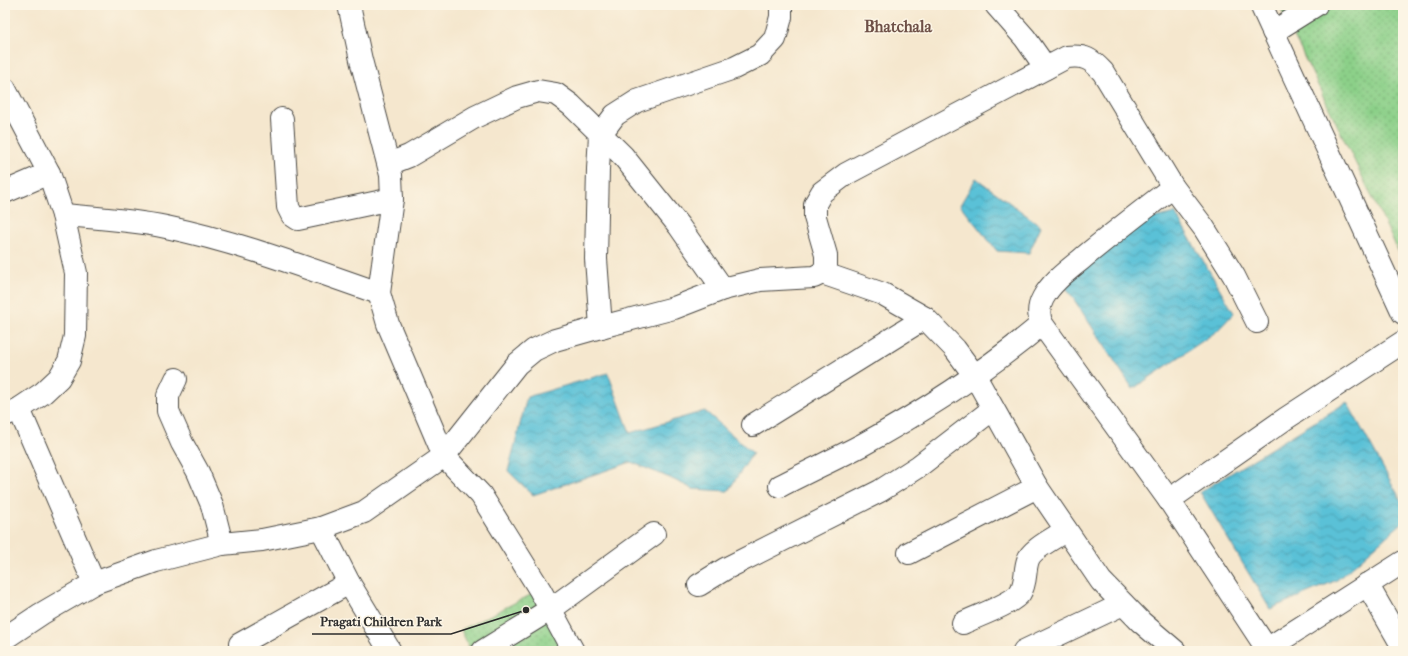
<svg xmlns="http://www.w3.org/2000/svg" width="1408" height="656" font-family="'IM FELL French Canon',serif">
<defs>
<pattern id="park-dots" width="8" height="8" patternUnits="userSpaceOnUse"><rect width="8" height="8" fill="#8cd089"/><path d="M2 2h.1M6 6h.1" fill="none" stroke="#73a970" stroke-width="1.8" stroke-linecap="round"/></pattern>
<pattern id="water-waves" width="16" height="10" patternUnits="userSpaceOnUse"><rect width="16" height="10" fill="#5ac1d7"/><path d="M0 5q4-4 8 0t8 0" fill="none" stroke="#4b9daf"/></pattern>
</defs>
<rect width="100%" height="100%" fill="#fcf5e5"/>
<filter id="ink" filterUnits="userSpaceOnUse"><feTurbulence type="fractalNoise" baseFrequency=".025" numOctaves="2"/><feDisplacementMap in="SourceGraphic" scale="8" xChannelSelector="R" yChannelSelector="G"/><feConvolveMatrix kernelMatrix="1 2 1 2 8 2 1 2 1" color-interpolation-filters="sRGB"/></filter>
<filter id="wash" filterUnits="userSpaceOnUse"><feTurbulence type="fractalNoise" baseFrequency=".012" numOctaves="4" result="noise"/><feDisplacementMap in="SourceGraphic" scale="16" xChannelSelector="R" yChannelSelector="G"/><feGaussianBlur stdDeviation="0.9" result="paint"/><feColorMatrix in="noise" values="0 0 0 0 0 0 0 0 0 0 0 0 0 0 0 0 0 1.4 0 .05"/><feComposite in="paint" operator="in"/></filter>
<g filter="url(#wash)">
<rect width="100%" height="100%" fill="#f5e7ce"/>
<!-- park -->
<g fill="url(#park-dots)" stroke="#5c7e5a">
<polygon points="1279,5 1403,5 1403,261"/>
<polygon points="540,590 573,651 471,651 461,630"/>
</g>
<!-- water -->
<g fill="url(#water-waves)" stroke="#427681">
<polygon points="976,178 1041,226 1029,253 997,251 960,205"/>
<polygon points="1175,213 1234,313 1217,331 1133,389 1065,286 1133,223"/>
<polygon points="608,373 630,433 705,411 753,453 728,491 693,489 670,478 631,462 533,495 508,471 527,397"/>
<polygon points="1347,402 1403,504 1403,522 1337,580 1270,609 1200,492"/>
</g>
</g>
<g filter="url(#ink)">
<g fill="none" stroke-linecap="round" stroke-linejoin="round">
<defs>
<g id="street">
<polyline points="349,5 361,60 391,175 392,199 379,293 388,324 444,456 481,495 540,590 573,651"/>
<polyline points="996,5 1025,38 1046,68"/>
<polyline points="1261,5 1403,313"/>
<polyline points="1273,32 1316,5"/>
<polyline points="5,89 49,173 63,215 76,273 75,336 69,361 59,378 43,393 19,409 5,415"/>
<polyline points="282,119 288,207 292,215 298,219 392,199"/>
<polyline points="389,164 409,156 475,117 517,97 538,91 556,94 571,105 623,156 679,226 723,289"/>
<path d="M 1173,187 C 1143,210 1113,233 1084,257 C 1070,269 1052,281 1043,298 C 1038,307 1038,315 1042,324 L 1169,500 L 1267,649 L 1403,562"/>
<polyline points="5,192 49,173"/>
<path d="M 63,215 C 98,218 133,220 166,227 C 239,242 309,269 379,293"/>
<polyline points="822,273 883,294 925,318 955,349 975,376 1037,487 1101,581 1141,622 1175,651"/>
<polyline points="601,327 596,259 598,169 600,135 615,115 637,101 734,68 760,55 775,39 781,17 781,5"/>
<polyline points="176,379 168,396 168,411 182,443 198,472 212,505 222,544"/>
<polyline points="19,409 94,583"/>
<polyline points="753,425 925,318"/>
<path d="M 780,486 C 807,472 835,459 862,445 C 926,410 986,371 1042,324"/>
<polyline points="1169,500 1285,419 1403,342"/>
<polyline points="321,528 349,583 390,651"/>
<polyline points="909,553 1037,487"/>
<polyline points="1367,584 1403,647"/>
<polyline points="699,585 725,569 880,491 919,466 993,409"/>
<path d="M 963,623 C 977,616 1012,604 1020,593 C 1027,582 1024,571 1028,560 C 1031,549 1057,537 1066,530"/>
<path d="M 5,638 L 41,614 L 94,583 L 156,561 L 222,544 L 262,540 L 321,528 L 364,512 L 444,456 L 517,364 L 534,350 L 555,340 L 601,327 L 674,308 L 723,289 L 760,280 L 814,277 L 822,273 L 826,266 L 826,255 L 815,217 L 815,204 L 822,192 L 846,174 L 1067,57 C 1085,55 1091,59 1103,72 L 1173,187 L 1204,228 L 1234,276 L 1257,322"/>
<polyline points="240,644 349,583"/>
<polyline points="483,651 551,609 654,534"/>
<polyline points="1024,651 1123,604"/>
</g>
</defs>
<!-- street casing -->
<use href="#street" stroke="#494743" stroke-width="24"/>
<!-- street -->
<use href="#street" stroke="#fff" stroke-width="22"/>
</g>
</g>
<g text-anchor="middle" stroke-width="3" stroke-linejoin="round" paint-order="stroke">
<!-- district labels -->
<g font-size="16" font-weight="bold" fill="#6e5047" stroke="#fcf5e5">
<text x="898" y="32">Bhatchala</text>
</g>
</g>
<!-- callouts -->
<path fill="none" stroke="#2b2b2b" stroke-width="1.5" d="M526 610L451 634H312"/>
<circle fill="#2b2b2b" stroke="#fcf5e5" stroke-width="1.5" cx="526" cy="610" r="4"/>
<g font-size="13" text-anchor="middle" font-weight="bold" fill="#2b2b2b" stroke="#fcf5e5" stroke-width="3" stroke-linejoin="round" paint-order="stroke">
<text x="381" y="626">Pragati Children Park</text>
</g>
<!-- margin -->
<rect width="1408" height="656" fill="none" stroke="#fcf5e5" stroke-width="20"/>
</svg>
